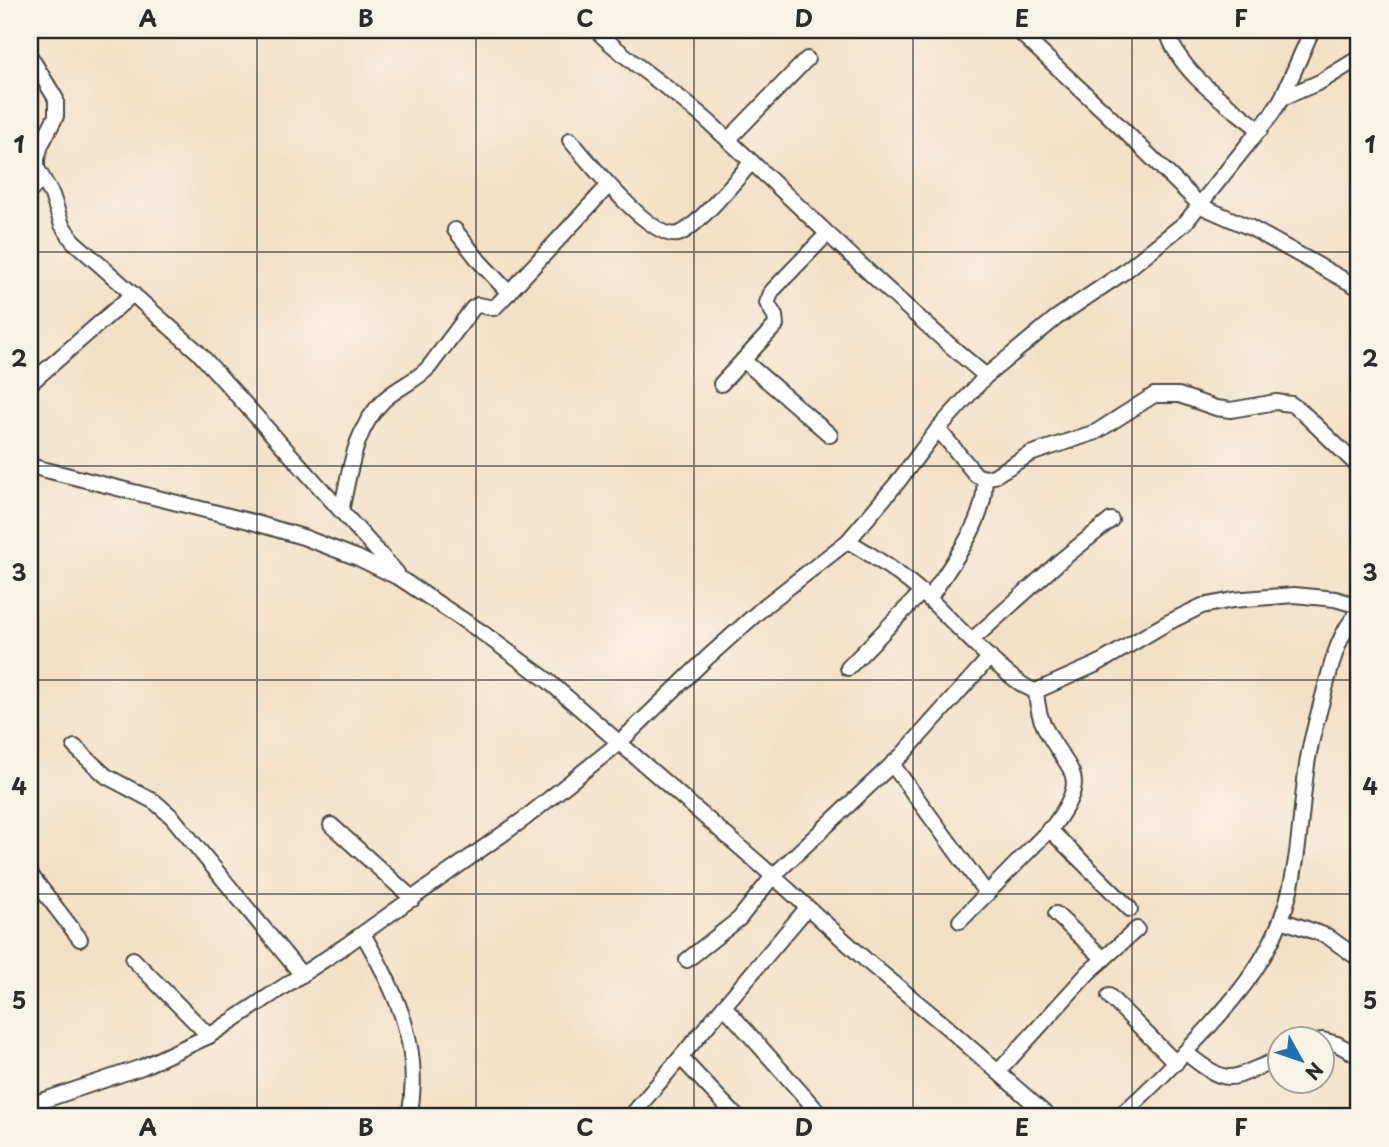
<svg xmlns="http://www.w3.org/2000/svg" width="1389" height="1147" font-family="'Playpen Sans',sans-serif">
<rect width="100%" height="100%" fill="#f7f3e8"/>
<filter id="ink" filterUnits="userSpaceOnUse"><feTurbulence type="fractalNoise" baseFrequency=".0143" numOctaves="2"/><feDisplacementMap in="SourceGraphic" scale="14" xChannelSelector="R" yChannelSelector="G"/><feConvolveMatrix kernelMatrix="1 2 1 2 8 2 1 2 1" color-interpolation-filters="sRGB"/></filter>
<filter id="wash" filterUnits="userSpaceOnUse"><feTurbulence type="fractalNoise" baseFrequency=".00686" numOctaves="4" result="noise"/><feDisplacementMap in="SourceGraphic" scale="28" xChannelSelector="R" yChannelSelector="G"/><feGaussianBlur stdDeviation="1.57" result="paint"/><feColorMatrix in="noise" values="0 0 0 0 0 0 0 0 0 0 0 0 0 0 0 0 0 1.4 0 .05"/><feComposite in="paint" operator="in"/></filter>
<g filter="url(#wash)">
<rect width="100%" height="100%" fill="#f4e0c6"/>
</g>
<g filter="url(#ink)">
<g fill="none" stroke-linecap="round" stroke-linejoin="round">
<defs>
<g id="minor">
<path d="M 596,30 C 631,65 674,90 711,124 C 802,208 890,296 986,376"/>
<polyline points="1017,30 1106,113 1201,206 1251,228 1359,288"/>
<path d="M 1167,30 C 1178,73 1227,103 1260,130"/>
<polyline points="30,31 31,30"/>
<polyline points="30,56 56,99 56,116 41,145 37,159 37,168 52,195 62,225 73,241 198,352 397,573"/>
<polyline points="1282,98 1320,82 1359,58"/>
<path d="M 570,140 C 587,160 652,241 678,234 C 695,230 738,177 752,162"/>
<polyline points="728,140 807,59"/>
<polyline points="30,191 43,179"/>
<polyline points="455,230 480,262 509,293"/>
<polyline points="743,360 830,435"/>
<polyline points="33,381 133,294"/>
<polyline points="721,384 776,325 775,316 767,303 772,291 827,234"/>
<polyline points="938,429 976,475 984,478 994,476 1030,454 1096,432 1154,395 1179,395 1216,408 1231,410 1276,402 1291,404 1301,411 1359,467"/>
<polyline points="30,466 249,521 303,537 358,558 401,579 480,631 547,680 773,876 868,962 948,1028 1049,1117"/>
<path d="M 341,511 C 350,472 354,429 384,400 C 398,387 416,381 429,367 L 473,308 L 478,305 L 494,308 L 499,303 L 609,185"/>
<path d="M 848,541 C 875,557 903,575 927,597 C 948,616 1012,686 1036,691 L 1097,664 L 1167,623 L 1202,606 L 1233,600 L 1294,595 L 1335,599 L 1359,606"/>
<path d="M 929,599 C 950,565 989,519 984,478"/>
<polyline points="972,640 1060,561 1111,520"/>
<polyline points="848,668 922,592"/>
<polyline points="75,747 106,776 155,802 172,817 302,975"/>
<polyline points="892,764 987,894"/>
<polyline points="331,825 413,899"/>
<polyline points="1049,829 1130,909"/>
<polyline points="30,874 80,939"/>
<polyline points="1056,914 1104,959"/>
<polyline points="1281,920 1327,936 1359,959"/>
<path d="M 960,921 L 1054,825 C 1092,773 1068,773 1045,728 C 1039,717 1037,704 1036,691"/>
<path d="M 363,934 C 397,993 423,1048 409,1117"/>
<polyline points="133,959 209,1036"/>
<polyline points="687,960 739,919 773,876 903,754 990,657"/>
<polyline points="1109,996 1176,1063"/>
<polyline points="724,1006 819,1113"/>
<polyline points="1322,1040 1337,1044 1359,1056"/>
<path d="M 1185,1052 C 1233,1091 1229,1077 1280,1059"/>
<polyline points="681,1058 737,1117"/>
<polyline points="998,1072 1089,972 1137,929"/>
<polyline points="30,1105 142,1067 209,1036 345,946 524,819 620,742 708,657 766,605 848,541 897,483 938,429 986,376 1056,318 1124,272 1186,222 1271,115 1282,98 1312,30"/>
<polyline points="630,1117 807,908"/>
<path d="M 1118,1117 C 1144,1096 1167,1071 1190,1047 C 1230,1005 1268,963 1285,908 C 1300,861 1300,813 1307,765 C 1310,741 1318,717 1324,693 C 1332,663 1338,634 1359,611"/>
</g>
</defs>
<!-- minor casing -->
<use href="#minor" stroke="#494642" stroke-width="18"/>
<!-- minor -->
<use href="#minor" stroke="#fff" stroke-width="14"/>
</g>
</g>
<!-- grid -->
<path fill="none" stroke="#2b2b2b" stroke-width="2" stroke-opacity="0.55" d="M 257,30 L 257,1117M 476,30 L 476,1117M 694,30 L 694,1117M 913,30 L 913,1117M 1132,30 L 1132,1117M 30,252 L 1359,252M 30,466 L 1359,466M 30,680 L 1359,680M 30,894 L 1359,894"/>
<!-- margin -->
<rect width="1389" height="1147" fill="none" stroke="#f7f3e8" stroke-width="77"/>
<!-- north arrow -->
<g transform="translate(1301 1060) rotate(130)"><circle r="33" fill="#f7f3e8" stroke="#a5a39c" stroke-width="2"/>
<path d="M0-5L12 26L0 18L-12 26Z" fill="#1f6fb2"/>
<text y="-10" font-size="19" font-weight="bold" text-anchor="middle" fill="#2b2b2b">N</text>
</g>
<rect x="38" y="38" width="1312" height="1070" fill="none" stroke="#2b2b2b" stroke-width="2.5"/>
<g font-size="23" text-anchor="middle" font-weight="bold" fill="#2b2b2b">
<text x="148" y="27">A</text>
<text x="366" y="27">B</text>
<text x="585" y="27">C</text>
<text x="804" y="27">D</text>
<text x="1022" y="27">E</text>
<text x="1241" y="27">F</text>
<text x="19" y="153">1</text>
<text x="1370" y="153">1</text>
<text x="19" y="367">2</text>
<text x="1370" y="367">2</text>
<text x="19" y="581">3</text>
<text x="1370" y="581">3</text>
<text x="19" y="795">4</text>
<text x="1370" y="795">4</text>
<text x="19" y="1009">5</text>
<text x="1370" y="1009">5</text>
<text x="148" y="1136">A</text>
<text x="366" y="1136">B</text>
<text x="585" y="1136">C</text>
<text x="804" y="1136">D</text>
<text x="1022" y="1136">E</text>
<text x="1241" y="1136">F</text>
</g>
</svg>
